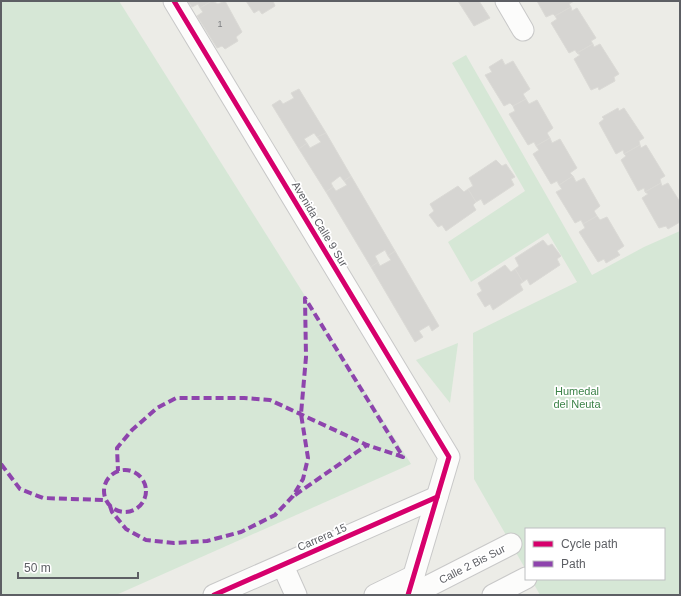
<svg xmlns="http://www.w3.org/2000/svg" width="681" height="596" font-family="Arial,sans-serif">
<rect width="100%" height="100%" fill="#ecece7"/>
<!-- green -->
<g fill="#d6e7d6">
<polygon points="1,1 119,1 411,464 116,595 1,595"/>
<polygon points="466,55 592,275 644,247 680,231 680,595 540,595 531,579 664,579 664,529 526,529 526,570 474,479 473,333 577,282 548,233 471,282 448,242 525,191 452,63"/>
<polygon points="458,343 450,403 416,360"/>
</g>
<!-- building -->
<g fill="#d6d5d2" stroke="#dbdad6">
<polygon points="188,1 212,1 200,8 198,4 192,7"/>
<polygon points="212,1 218,4 225,1 242,32 236,37 238,41 225,49 222,46 217,48 197,16 203,12 200,8"/>
<polygon points="246,1 273,1 275,6 262,14 259,10 254,13"/>
<polygon points="458,1 479,1 490,18 474,26"/>
<polygon points="537,1 574,1 569,4 571,7 555,16 553,14 546,17"/>
<polygon points="571,7 572,11 577,8 596,38 591,41 593,44 577,53 575,50 569,53 551,23 557,19 555,16"/>
<polygon points="593,44 594,47 600,44 619,74 614,77 615,81 599,90 598,87 591,90 574,59 580,55 577,53"/>
<polygon points="502,59 505,65 513,61 530,89 523,94 526,99 513,106 510,103 504,106 485,75 492,72 489,67"/>
<polygon points="299,89 326,133 317,137 314,133 304,139 307,143 299,149 272,105 280,100 283,104 294,98 291,93"/>
<polygon points="526,99 529,104 537,100 553,128 547,133 550,138 536,146 534,142 528,145 509,114 515,111 513,106"/>
<polygon points="618,108 619,111 624,108 644,138 639,141 640,145 624,154 623,150 616,154 599,123 604,119 602,117"/>
<polygon points="326,133 351,176 344,181 340,176 331,183 333,187 326,192 299,149 307,143 310,148 321,142 317,137"/>
<polygon points="550,138 552,143 560,139 577,168 570,173 573,176 559,185 557,181 551,184 533,154 539,150 536,146"/>
<polygon points="640,145 641,148 646,145 665,176 660,179 661,183 645,192 644,188 638,191 621,160 626,156 624,154"/>
<polygon points="496,160 502,166 506,164 515,177 511,179 514,185 484,205 481,199 476,202 468,189 473,186 469,178"/>
<polygon points="351,176 395,251 388,256 385,250 375,256 378,262 371,267 326,192 333,187 336,191 347,185 344,181"/>
<polygon points="573,176 576,182 584,178 600,206 594,211 597,216 583,224 581,220 575,223 556,192 562,189 559,185"/>
<polygon points="661,183 662,186 668,183 680,202 680,222 668,229 666,226 659,228 642,198 648,194 645,192"/>
<polygon points="458,186 464,192 468,189 476,202 473,205 476,210 446,231 442,225 438,227 429,215 434,211 430,204"/>
<polygon points="597,216 600,220 607,217 624,246 617,251 620,255 606,263 604,259 598,262 579,232 585,228 583,224"/>
<polygon points="543,240 548,246 552,244 561,256 557,259 560,265 530,285 527,279 523,282 515,269 519,266 515,258"/>
<polygon points="395,251 439,326 432,331 429,325 419,331 423,337 415,342 371,267 378,262 380,266 391,260 388,256"/>
<polygon points="505,265 511,272 515,269 523,282 520,284 523,290 493,310 490,304 485,307 477,294 482,291 478,283"/>
</g>
<g fill="none" stroke-linecap="round" stroke-linejoin="round">
<defs>
<g id="minor">
<polyline points="174,1 449,457 408,595"/>
<polyline points="506,1 523,30"/>
<polyline points="283,566 296,595"/>
<polyline points="214,595 437,497"/>
<polyline points="375,595 414,576"/>
<polyline points="411,595 511,544"/>
<polyline points="493,595 526,578"/>
</g>
</defs>
<!-- minor casing -->
<use href="#minor" stroke="#c8c8c8" stroke-width="23"/>
<!-- minor -->
<use href="#minor" stroke="#fcfcfb" stroke-width="21"/>
<!-- quiet -->
<g stroke="#8e44ad" stroke-width="4" stroke-dasharray="8 4" stroke-linecap="butt">
<polyline points="1,464 20,489 43,498 105,500"/>
<circle cx="125" cy="491" r="21"/>
<polyline points="295,495 367,445"/>
<polyline points="110,506 112,512 126,529 146,540 174,543 207,541 241,532 275,515 293,496 303,479 308,458 301,414 306,357 305,298 403,457 367,445 270,400 244,398 176,398 157,408 132,430 117,448 118,471"/>
</g>
<defs>
<g id="cycleway">
<polyline points="174,1 449,457 408,595"/>
<polyline points="214,595 437,497"/>
</g>
</defs>
<!-- cycleway casing -->
<use href="#cycleway" stroke="#fff" stroke-width="8"/>
<!-- cycleway -->
<use href="#cycleway" stroke="#d6006c" stroke-width="5"/>
</g>
<g text-anchor="middle" stroke-width="3.5" stroke-linejoin="round" paint-order="stroke">
<!-- number labels -->
<g font-size="9" fill="#7c7d80">
<text x="220" y="27">1</text>
</g>
<!-- street labels -->
<g font-size="11" fill="#5d5f64" stroke="#fff">
<text transform="translate(320 224) rotate(59)" y="4">Avenida Calle 9 Sur</text>
<text transform="translate(322 537) rotate(-24)" y="4">Carrera 15</text>
<text transform="translate(472 564) rotate(-27)" y="4">Calle 2 Bis Sur</text>
</g>
<!-- park labels -->
<g font-size="11" fill="#3d8349" stroke="#fff">
<text x="577" y="395">Humedal<tspan x="577" dy="13">del Neuta</tspan></text>
</g>
</g>
<!-- border -->
<rect width="681" height="596" fill="none" stroke="#5d5f64" stroke-width="4"/>
<!-- legend -->
<rect x="525" y="528" width="140" height="52" fill="#ffffff" stroke="#bebfc1"/>
<rect x="533" y="541" width="20" height="6" fill="#d6006c" stroke="#bebfc1"/>
<text x="561" y="548" font-size="12" fill="#5d5f64">Cycle path</text>
<rect x="533" y="561" width="20" height="6" fill="#8e44ad" stroke="#bebfc1"/>
<text x="561" y="568" font-size="12" fill="#5d5f64">Path</text>
<!-- scale -->
<path d="M18 572v6h120v-6" fill="none" stroke="#5d5f64" stroke-width="2"/>
<text x="24" y="572" font-size="12" fill="#5d5f64" stroke="#ffffff" stroke-width="3" paint-order="stroke">50 m</text>
</svg>
